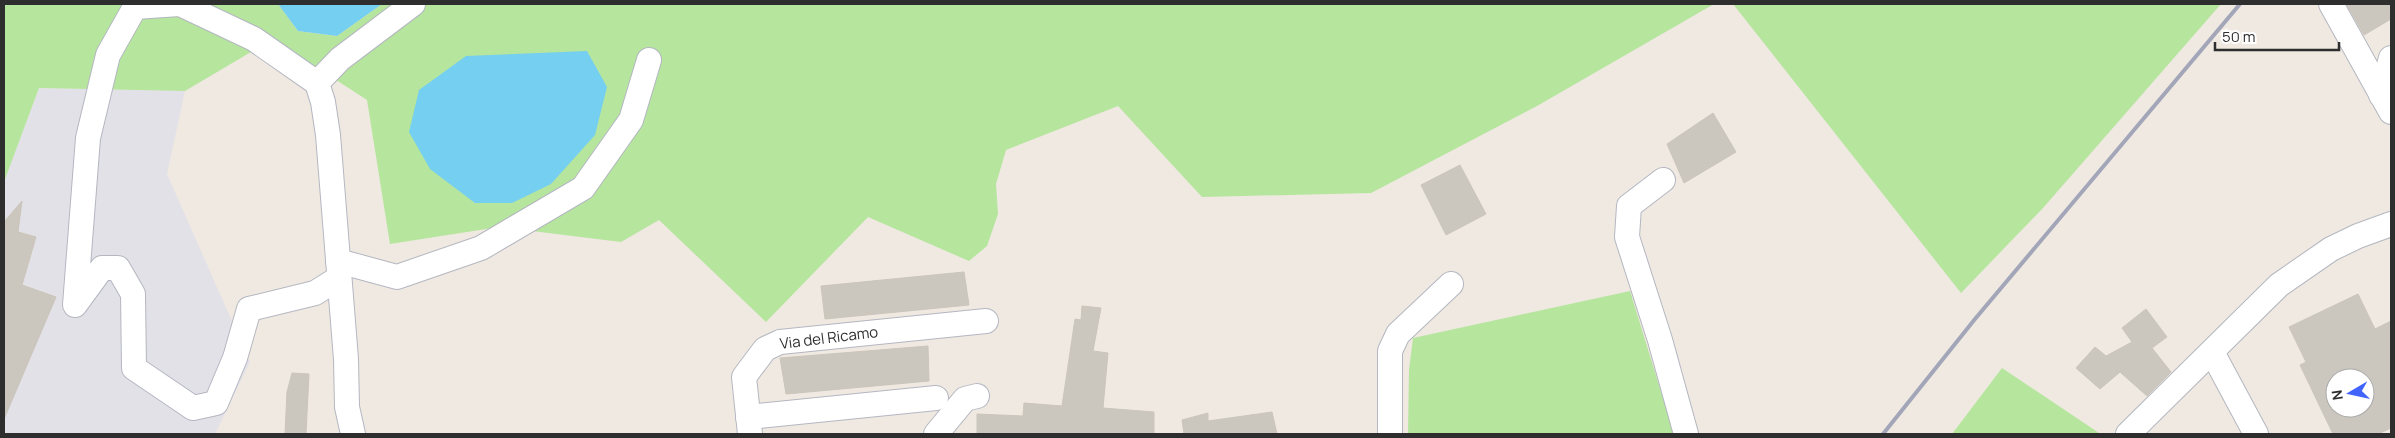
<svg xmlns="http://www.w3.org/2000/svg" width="2395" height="438" font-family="Manrope,sans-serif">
<rect width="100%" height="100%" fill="#efe9e1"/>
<!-- industrial -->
<polygon fill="#e3e1e8" points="39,88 185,91 167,174 250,362 215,434 4,434 4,182"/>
<!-- green -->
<g fill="#b6e59e">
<polygon points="4,4 278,4 298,31 337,36 382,4 1714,4 1537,106 1371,193 1202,197 1118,106 1006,150 996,184 998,214 987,246 969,261 868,217 766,322 659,220 621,242 499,227 390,244 367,100 273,39 185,91 39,88 4,182"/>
<polygon points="1733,4 2221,4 2043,208 1961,293"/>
<polygon points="1630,291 1674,434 1408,434 1409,370 1413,338"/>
<polygon points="2002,368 2099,433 1952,434"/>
</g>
<!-- water -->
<g fill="#75cff0">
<polygon points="278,4 382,4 337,36 298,31"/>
<polygon points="587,51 607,87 595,135 551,184 512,203 475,203 430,169 409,132 419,90 466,56"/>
</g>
<!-- building -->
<g fill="#cbc7bf" stroke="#cbc5ba" fill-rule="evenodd">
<polygon points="2349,4 2391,4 2391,19 2364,35 2347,5"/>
<polygon points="1713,113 1736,152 1684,183 1667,144"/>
<polygon points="1460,165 1486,214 1446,235 1421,185"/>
<polygon points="22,201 18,232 36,237 22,285 56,297 4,419 4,222"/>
<polygon points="964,272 969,305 825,319 821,286"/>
<path d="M 2358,294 L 2375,329 L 2391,321 L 2391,428 L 2378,434 L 2333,434 L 2300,365 L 2306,362 L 2289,327 ZM 2335,378 L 2365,378 L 2365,408 L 2335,408 Z"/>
<polygon points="1082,306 1101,308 1093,351 1108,353 1103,408 1154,412 1154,434 977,434 977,414 1023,416 1024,403 1062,406 1075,319 1081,320"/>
<polygon points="2146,309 2167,337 2152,348 2171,372 2147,396 2120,372 2100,389 2076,368 2095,347 2106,356 2132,342 2122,328"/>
<polygon points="928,346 929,381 786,394 780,358"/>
<polygon points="292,373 309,374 306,434 285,434 287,392"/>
<polygon points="1272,412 1277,434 1184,434 1182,420 1208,413 1208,421"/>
</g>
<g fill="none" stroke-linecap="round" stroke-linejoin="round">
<defs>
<g id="minor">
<polyline points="179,4 135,7 108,55 88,138 75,305 102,268 118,268 133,294 134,368 193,408 216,403 235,358 249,309 315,293 339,278"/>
<polyline points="180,4 254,39 317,83"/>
<polyline points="2331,4 2391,112"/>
<polyline points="2381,95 2391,58"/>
<polyline points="1663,180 1629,206 1627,237 1660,340 1686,434"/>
<polyline points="338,261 397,277 481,248 583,188 631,120 649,60"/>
<polyline points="2212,352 2256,434"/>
<polyline points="748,417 936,398"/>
<polyline points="353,434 347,407 346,359 328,135 323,102 317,83 340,59 413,4"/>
<polyline points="750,434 744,377 765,349 780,342 986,321"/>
<polyline points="936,434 965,399 977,396"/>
<polyline points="1390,434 1390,351 1398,334 1451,284"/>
<polyline points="2128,434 2279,285 2331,249 2358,236 2391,224"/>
</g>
</defs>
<!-- minor casing -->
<use href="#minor" stroke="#b4b7c1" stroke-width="26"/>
<!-- minor -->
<use href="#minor" stroke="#fff" stroke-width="24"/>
<!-- rail -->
<polyline stroke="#a3a6b8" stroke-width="4" points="1883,434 1975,319 2240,4"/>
</g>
<g text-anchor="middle" stroke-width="5" stroke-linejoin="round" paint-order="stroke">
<!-- street labels -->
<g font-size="15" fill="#2e2e2e" stroke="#fff">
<text transform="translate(829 338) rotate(-7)" y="5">Via del Ricamo</text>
</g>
</g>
<!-- border -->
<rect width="2395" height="438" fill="none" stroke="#2e2e2e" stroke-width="10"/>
<!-- north arrow -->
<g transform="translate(2350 393) rotate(261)"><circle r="24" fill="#ffffff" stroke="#ababab"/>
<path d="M0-4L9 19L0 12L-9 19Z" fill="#4264fb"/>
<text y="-8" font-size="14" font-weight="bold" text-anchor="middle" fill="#2e2e2e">N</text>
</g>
<!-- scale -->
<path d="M2215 42v8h124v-8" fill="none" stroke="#2e2e2e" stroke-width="2.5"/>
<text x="2222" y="42" font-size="15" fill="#2e2e2e" stroke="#ffffff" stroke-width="4" paint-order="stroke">50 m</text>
</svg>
